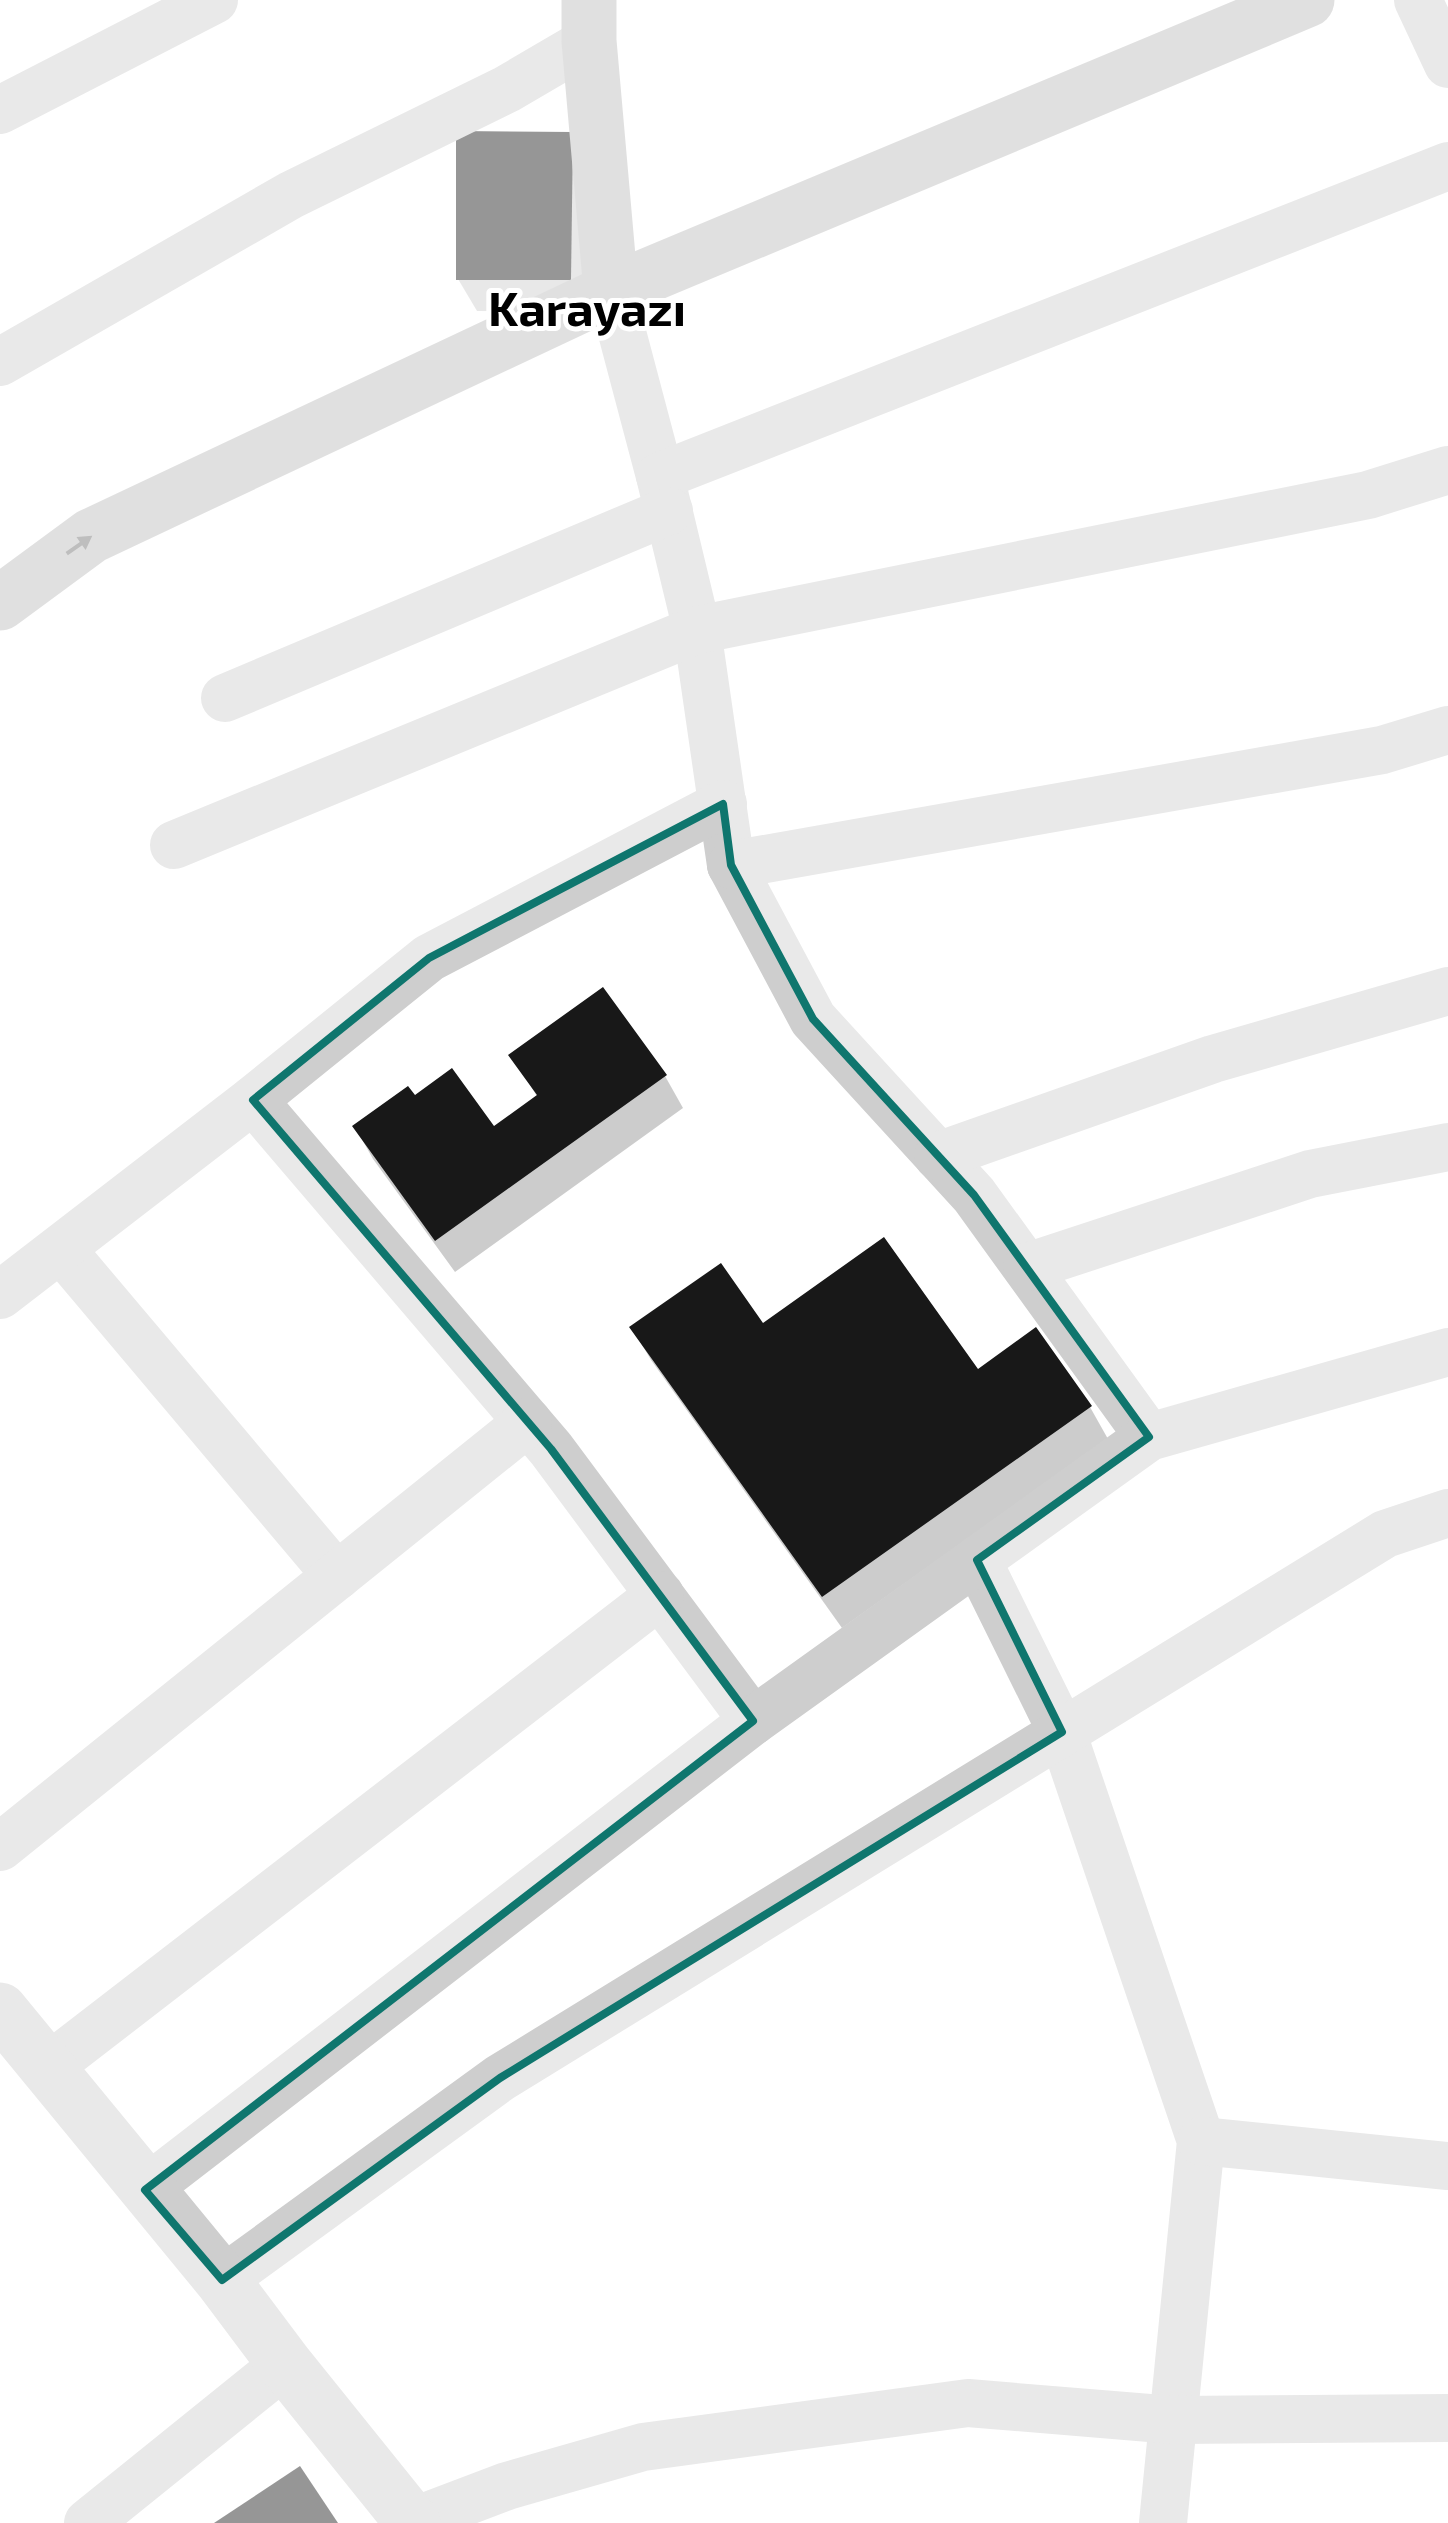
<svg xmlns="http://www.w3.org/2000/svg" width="1448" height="2523" font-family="'Exo 2',sans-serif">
<rect width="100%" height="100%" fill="#fff"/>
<!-- shadow -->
<g fill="#0003">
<polygon points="459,133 590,166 588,312 477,311 458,279"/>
<polygon points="512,1055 665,1076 683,1108 455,1272 373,1159 355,1127 414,1099 493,1130 538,1098"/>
<polygon points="763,1326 977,1373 1090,1407 1108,1439 842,1628 651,1360 632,1328"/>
</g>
<!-- building -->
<g fill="#181818">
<polygon points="456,131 573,132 571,280 456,280"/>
<polygon points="603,987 667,1075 435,1241 352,1126 408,1086 415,1095 452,1068 494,1126 537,1095 508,1055"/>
<polygon points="884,1237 978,1369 1036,1327 1092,1406 822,1597 629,1327 721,1263 763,1323"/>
<polygon points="300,2466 338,2523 214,2523"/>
</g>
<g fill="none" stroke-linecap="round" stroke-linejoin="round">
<!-- minor -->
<g stroke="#cecece" stroke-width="48">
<polyline points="1418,0 1448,64"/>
<polyline points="0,110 214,0"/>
<polyline points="611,291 660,476 697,630 731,865 813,1019 974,1195 1149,1437"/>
<polyline points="0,362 291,195 507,89 589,41"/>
<polyline points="660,476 1448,166"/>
<polyline points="225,698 669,511"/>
<polyline points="174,845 697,630 1368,495 1448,470"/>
<polyline points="731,865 1382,750 1448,730"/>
<polyline points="253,1100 551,1449 753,1721"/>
<polyline points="938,1156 1213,1059 1448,991"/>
<polyline points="61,1249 337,1576"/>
<polyline points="1027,1267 1310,1174 1448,1147"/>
<polyline points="0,1295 253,1100 429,958 723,804"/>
<polyline points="977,1560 1062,1732 1201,2141 1163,2523"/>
<polyline points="0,1847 528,1422"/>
<polyline points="47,2068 660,1595"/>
<polyline points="1201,2141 1448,2166"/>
<polyline points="145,2190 753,1721 1149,1437 1448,1352"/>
<polyline points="222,2280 500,2078 1385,1534 1448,1513"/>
<polyline points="412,2522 507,2486 643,2447 968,2403 1174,2420 1448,2418"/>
<polyline points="88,2523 285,2364"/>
</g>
<!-- tertiary -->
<polyline stroke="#cecece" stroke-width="55" points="0,2010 222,2280 285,2364 413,2523"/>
<!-- secondary -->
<g stroke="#bbb" stroke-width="55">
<polyline points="589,0 589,41 611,291"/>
<polyline points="0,603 91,536 611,291 1307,0"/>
</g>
</g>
<!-- one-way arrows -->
<defs><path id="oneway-solid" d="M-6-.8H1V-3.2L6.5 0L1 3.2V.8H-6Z" transform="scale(2.5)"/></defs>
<use fill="#6f6f6f" href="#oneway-solid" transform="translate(79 545) rotate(-35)"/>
<!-- marked area -->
<path d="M0 0H1448V2523H0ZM 723,804 L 731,865 L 813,1019 L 974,1195 L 1149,1437 L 977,1560 L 1062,1732 L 500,2078 L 222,2280 L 145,2190 L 753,1721 L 551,1449 L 253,1100 L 429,958 Z" fill="#fff" fill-opacity=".55" fill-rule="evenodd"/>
<path fill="none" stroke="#0f766e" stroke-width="8" stroke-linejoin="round" d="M 723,804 L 731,865 L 813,1019 L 974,1195 L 1149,1437 L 977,1560 L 1062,1732 L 500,2078 L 222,2280 L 145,2190 L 753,1721 L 551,1449 L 253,1100 L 429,958 Z"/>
<g text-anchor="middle" stroke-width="10" stroke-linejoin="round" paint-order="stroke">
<!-- district labels -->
<g font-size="48" font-weight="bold" fill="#000" stroke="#fff">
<text x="587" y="326">Karayazı</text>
</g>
</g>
</svg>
